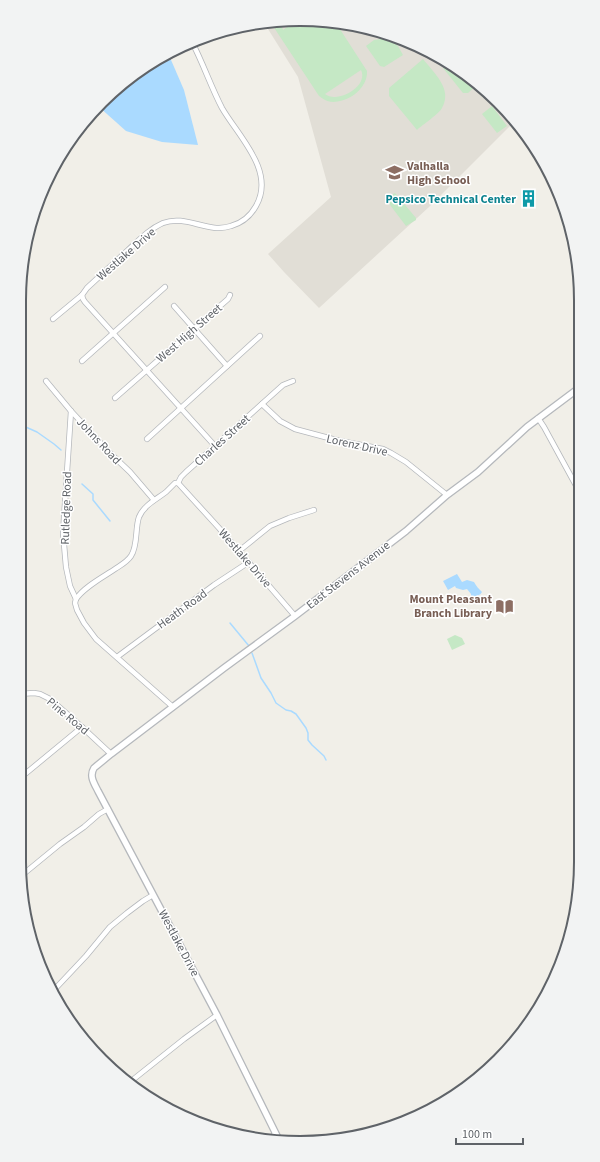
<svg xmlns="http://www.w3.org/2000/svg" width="600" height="1162" font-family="'Source Sans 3',sans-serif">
<rect width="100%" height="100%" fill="#f1efe8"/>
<!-- education -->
<polygon fill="#e1ded6" points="319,20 373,29 424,48 485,89 514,122 429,207 319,308 284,272 268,254 331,197 298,77 263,21"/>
<!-- green -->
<g fill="#c5e8c5" fill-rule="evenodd">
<path d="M 297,20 L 319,20 L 336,23 L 367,71 C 368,88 349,102 333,102 C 328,102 323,99 319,96 L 271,23 L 273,21 L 282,21 L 281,23 L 283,30 ZM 361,70 C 369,86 338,104 325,94 Z"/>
<polygon points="388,38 398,46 403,55 384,67 380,66 366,46 374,40"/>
<path d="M 423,59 C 434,73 453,89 442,108 C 439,114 422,125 417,130 L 389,96 L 389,88 Z"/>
<polygon points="448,64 478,84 468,93 463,93 443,68"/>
<polygon points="497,102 513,121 509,124 494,104"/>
<polygon points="492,106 507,126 497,133 482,114"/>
<polygon points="395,193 416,218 416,220 406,226 387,201 390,198 390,196"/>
<polygon points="455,635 462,638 465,644 452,650 447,639"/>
</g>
<!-- water -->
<g fill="#aadaff">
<polygon points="168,53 184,90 198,145 162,142 126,131 98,106 115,89 160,57"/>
<path d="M 457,574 L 462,582 L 467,580 L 474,582 C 476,586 479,589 482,592 C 480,596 475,597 471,596 L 471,594 L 467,589 L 463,590 L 456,588 L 455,586 L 448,590 L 443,581 Z"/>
</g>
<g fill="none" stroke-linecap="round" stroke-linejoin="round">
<!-- stream -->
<g stroke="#aadaff" stroke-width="1.5">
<polyline points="19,424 37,432 54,444 61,450"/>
<polyline points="82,484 93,494 93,500 110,521"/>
<polyline points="230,623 249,646"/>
<polyline points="252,653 261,678 271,693 276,703 286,710 291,711 296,714 306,728 308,733 308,740 312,745 324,756 326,760"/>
</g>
<defs>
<g id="minor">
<path d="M 192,42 C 203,63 211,87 222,108 C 238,136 276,171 256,206 C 251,215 242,223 231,226 C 208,234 186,214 163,223 C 149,229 138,241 127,251 C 114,263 100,276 87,288 L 82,295 L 83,299 L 85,302 L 215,446"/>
<polyline points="174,306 227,366"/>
<polyline points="53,319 82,295"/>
<polyline points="82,361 165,287"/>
<polyline points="46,381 71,411 110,453 130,472 154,500"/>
<polyline points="115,398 228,299 230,295"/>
<polyline points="262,404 280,421 295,429 340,441 383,449 391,453 406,462 447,495"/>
<polyline points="71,411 63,533 66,567 70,586 76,599 75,603 77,610 84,623 96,639 173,707"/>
<polyline points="538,418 544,427 579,491"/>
<polyline points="147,439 260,336"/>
<polyline points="178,483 219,528 295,616"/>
<polyline points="239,551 270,526 289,518 314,510"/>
<path d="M 76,599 C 84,587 103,577 115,569 C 121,565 127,562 131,556 C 138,546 135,528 139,517 C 144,505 157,499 166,492 C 169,489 172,486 175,483 L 178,483 L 181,477 L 186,472 L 283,385 L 293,381"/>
<polyline points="117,657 214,585 249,562"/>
<polyline points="19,694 34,693 40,694 50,699 82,727 111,754"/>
<polyline points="19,779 82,727"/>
<polyline points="21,876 60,844 84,827 99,814 108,809"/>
<polyline points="54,990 86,956 110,927 127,913 143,901 153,895"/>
<polyline points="130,1082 184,1039 217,1015"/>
<polyline points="269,1138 276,1134"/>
</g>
<path id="tertiary" d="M 278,1138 L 217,1015 L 98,791 C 94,783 89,776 94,768 L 111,754 L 224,668 L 295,616 L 406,531 L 447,495 L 478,472 L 527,427 L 579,388"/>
</defs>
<!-- minor casing -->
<use href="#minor" stroke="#b5b8bc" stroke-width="6"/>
<!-- tertiary casing -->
<use href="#tertiary" stroke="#b5b8bc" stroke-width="8"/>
<!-- minor -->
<use href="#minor" stroke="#fff" stroke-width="4.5"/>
<!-- tertiary -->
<use href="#tertiary" stroke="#fff" stroke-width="5.5"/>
</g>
<!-- icons -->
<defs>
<symbol id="school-bare" viewBox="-9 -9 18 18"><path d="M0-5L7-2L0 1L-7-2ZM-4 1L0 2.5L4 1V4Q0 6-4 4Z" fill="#8d6e63" stroke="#fff" stroke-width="2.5" paint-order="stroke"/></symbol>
<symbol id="building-bare" viewBox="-9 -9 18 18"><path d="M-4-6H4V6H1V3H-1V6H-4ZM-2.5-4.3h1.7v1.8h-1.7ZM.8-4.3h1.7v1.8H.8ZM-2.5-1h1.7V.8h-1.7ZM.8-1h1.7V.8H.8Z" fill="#0f9aa8" stroke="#fff" stroke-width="2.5" paint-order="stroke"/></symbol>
<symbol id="library-bare" viewBox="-9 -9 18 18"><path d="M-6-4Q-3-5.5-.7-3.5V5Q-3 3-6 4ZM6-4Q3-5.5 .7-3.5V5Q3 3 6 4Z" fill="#8d6e63" stroke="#fff" stroke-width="2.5" paint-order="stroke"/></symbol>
</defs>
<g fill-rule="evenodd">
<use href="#school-bare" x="382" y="160" width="25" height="25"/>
<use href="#building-bare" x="516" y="186" width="25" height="25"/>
<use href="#library-bare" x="492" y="594" width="25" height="25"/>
</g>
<g text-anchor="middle" stroke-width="3" stroke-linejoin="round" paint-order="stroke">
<!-- education labels -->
<g font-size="12" font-weight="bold" fill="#785e54" stroke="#fff" text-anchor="start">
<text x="407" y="170">Valhalla<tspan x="407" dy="14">High School</tspan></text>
<text x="492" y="603" text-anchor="end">Mount Pleasant<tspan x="492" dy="14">Branch Library</tspan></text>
</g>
<!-- culture labels -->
<g font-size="12" font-weight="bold" fill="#0d838f" stroke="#fff" text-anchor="end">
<text x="516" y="203">Pepsico Technical Center</text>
</g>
<!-- street labels -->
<g font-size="12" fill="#5f6368" stroke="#fff">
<text transform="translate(126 254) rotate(-41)" y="4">Westlake Drive</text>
<text transform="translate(189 333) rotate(-41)" y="4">West High Street</text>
<text transform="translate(222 440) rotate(-42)" y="4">Charles Street</text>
<text transform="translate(99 441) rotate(47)" y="4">Johns Road</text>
<text transform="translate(357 445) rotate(13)" y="4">Lorenz Drive</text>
<text transform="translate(66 508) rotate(-88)" y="4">Rutledge Road</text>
<text transform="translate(245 558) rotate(49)" y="4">Westlake Drive</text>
<text transform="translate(348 575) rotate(-38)" y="4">East Stevens Avenue</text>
<text transform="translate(182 609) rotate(-36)" y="4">Heath Road</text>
<text transform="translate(68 716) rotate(40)" y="4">Pine Road</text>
<text transform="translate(179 943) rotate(62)" y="4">Westlake Drive</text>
</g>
</g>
<!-- crop -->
<path d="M0 0H600V1162H0ZM300 26H300A274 274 0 0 1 574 300V862A274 274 0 0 1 300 1136H300A274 274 0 0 1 26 862V300A274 274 0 0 1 300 26Z" fill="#f2f3f3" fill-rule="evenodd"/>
<path fill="none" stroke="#5f6368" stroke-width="2" d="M300 26H300A274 274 0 0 1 574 300V862A274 274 0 0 1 300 1136H300A274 274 0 0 1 26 862V300A274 274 0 0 1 300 26Z"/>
<!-- scale -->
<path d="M456 1138v6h67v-6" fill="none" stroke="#5f6368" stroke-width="2"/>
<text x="462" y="1138" font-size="12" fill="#5f6368" stroke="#ffffff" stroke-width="3" paint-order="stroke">100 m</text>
</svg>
